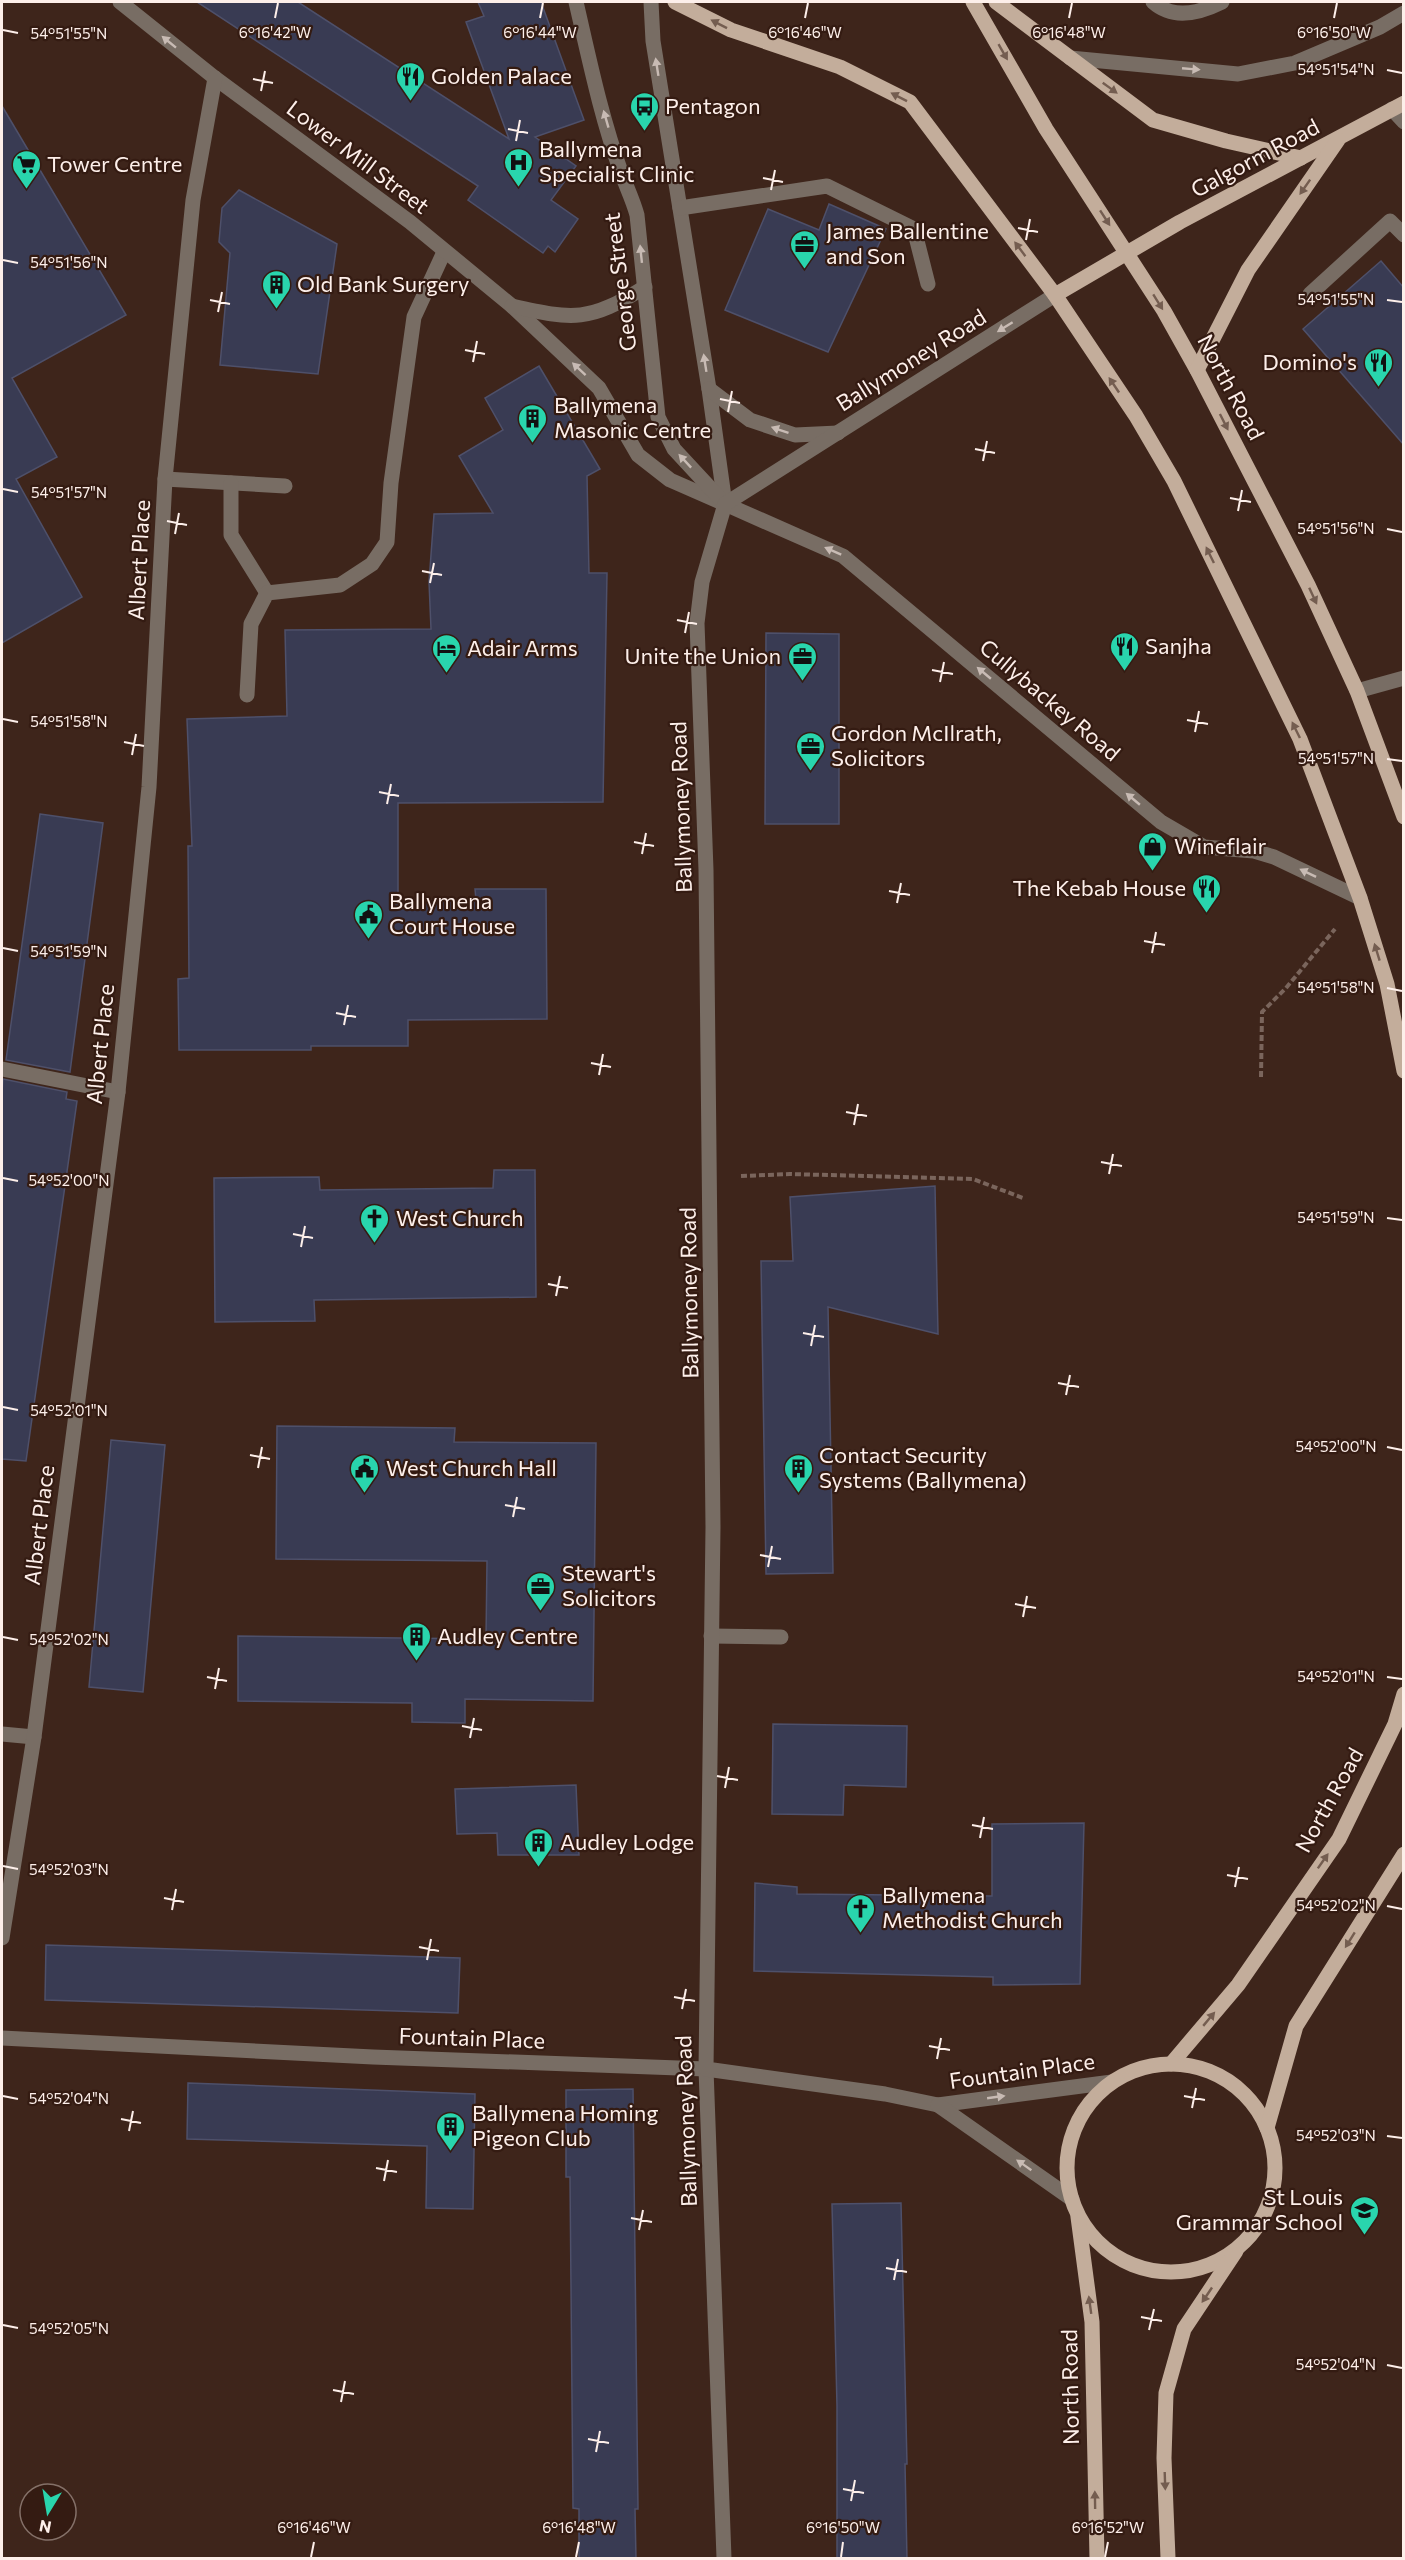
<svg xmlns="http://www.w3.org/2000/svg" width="1405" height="2560" font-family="Commissioner,sans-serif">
<rect width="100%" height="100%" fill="#3e251b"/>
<!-- building -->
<g fill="#393b53" stroke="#4e506a" stroke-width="1.5">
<polygon points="197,2 298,2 509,139 466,22 484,16 478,2 541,2 584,120 535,137 576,166 551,200 578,219 555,252 548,246 543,253 468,200 478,186"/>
<polygon points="2,106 126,315 12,378 57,457 16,479 82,597 2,643"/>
<polygon points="239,190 337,244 318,374 220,365 230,253 219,242 222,208"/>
<polygon points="829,204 886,229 828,352 725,310 768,209 819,230"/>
<polygon points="1381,261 1404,288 1404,445 1303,329"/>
<polygon points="539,366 600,469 587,476 589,573 607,573 603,802 398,803 398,901 476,900 475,889 546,889 547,1019 408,1020 408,1046 311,1046 311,1050 179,1050 178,979 189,978 188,846 192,846 187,719 287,716 285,630 431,629 429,582 434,514 493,513 459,456 503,430 485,398"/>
<polygon points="766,633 839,634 839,824 765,824"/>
<polygon points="40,814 103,823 70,1072 6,1060"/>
<polygon points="3,1079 67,1092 66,1099 77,1101 26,1461 2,1459 2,1092"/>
<polygon points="494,1170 535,1170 536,1297 314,1300 315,1321 215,1322 214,1178 319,1177 320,1190 493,1188"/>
<polygon points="935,1186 938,1334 828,1307 833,1573 766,1574 761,1261 793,1261 790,1197"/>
<polygon points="277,1426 455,1428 454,1442 596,1443 593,1701 465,1699 465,1723 412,1722 412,1703 238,1701 238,1636 486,1639 487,1561 276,1559"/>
<polygon points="111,1440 165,1445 143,1692 89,1687"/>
<polygon points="773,1724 907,1726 906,1787 844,1785 843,1815 772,1814"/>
<polygon points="576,1785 579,1855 498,1855 497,1833 457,1834 455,1789"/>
<polygon points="1084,1823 1080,1984 993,1985 993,1977 754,1971 755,1883 797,1887 797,1894 992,1896 992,1824"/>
<polygon points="46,1945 460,1958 458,2013 45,2000"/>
<polygon points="188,2083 475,2094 473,2209 426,2208 427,2146 187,2139"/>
<polygon points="633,2089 638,2509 635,2509 636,2559 579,2559 579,2509 573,2508 570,2177 566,2177 566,2090"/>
<polygon points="901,2203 907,2464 905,2464 907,2559 837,2559 837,2406 832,2204"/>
</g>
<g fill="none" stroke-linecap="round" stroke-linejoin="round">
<!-- path -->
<g stroke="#7a655c" stroke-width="4" stroke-dasharray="6 3" stroke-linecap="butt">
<polyline points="1261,1077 1262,1012 1286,988 1335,929"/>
<polyline points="741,1176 790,1174 973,1179 1023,1198"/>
</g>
<!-- service -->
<g stroke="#786d64" stroke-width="15">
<polyline points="651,2 653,41 709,389 725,504"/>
<path d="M 1153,2 C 1173,20 1200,13 1222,2"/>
<polyline points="1070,58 1238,74 1295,63 1380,27 1404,13"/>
<polyline points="680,208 827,186 914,229 928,284"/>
<polyline points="1310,294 1390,221 1404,235"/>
<polyline points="709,389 750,420 795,435 838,433"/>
<polyline points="165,479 285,486"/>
<polyline points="231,483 231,535 267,593"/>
<polyline points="1357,691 1404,678"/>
<polyline points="247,695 251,624 267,593 340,585 372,564 387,542 391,483 414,317 444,252"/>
<polyline points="2,1069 118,1092"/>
<polyline points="711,1636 781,1637"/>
</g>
<!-- minor -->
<g stroke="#786d64" stroke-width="15">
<polyline points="120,2 215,78 410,222 512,306 599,388 638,455 670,480 725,504"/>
<polyline points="1392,109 1404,122"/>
<path d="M 512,306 C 574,320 589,322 645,287"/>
<polyline points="2,1734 34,1737"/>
<polyline points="2,1938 34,1737 118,1092 149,787 165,479 193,200 215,78"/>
<polyline points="2,2038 373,2057 706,2069 724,2558"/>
</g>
<!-- tertiary -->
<g stroke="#786d64" stroke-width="15">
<path d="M 576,2 C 589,58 601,117 621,172 C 626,186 633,200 637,215 L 658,417 L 674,449 L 725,504 L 843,556 L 1161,822 L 1204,847 L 1254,851 L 1274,857 L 1360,898"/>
<polyline points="1055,295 725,504 702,582 697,623 706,870 713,1527 706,2069 885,2094 938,2105 1112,2082"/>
<polyline points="938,2105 1072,2199"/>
</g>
<!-- primary -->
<g stroke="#c3ad9b" stroke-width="15">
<polyline points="675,2 731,30 840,67 910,102 1055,295 1136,416 1174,481 1300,739 1360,898 1387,984 1404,1071"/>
<polyline points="973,2 1046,129 1164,311 1197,370 1308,585 1357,691 1404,817"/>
<polyline points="996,2 1153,120 1226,141 1301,158"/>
<polyline points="1055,295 1180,222 1404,103"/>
<polyline points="1197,370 1248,270 1338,140"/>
<polyline points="1171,2064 1238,1985 1339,1839 1395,1724 1404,1694"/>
<circle cx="1171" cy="2168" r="104"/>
<polyline points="1267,2128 1296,2026 1404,1854"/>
<polyline points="1078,2217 1092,2322 1097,2558"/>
<polyline points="1168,2558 1164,2458 1166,2393 1184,2329 1236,2251"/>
</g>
</g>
<!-- one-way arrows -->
<defs><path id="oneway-solid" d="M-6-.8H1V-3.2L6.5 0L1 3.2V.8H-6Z" transform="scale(1.5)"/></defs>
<g fill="#745d50">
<use href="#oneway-solid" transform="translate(719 24) rotate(-153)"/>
<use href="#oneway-solid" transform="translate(1003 52) rotate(60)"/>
<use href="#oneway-solid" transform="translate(1110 88) rotate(36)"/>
<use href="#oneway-solid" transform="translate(899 97) rotate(-153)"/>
<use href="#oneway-solid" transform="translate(1305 187) rotate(125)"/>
<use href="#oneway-solid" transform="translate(1105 218) rotate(57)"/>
<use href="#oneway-solid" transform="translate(1020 249) rotate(-127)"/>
<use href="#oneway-solid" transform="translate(1158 302) rotate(58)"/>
<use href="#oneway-solid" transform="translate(1114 385) rotate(-124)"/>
<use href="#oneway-solid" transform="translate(1224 422) rotate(63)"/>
<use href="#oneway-solid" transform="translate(1210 555) rotate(-116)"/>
<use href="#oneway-solid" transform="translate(1313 596) rotate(65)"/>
<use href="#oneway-solid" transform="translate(1296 730) rotate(-116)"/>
<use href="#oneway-solid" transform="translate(1377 952) rotate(-107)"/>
<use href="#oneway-solid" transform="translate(1323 1861) rotate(-55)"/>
<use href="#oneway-solid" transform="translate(1350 1940) rotate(122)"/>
<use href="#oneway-solid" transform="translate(1209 2019) rotate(-50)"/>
<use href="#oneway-solid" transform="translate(1207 2295) rotate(124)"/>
<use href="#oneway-solid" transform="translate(1090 2305) rotate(-98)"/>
<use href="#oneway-solid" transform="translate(1165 2481) rotate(88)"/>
<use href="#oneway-solid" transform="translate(1095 2500) rotate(-91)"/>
</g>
<g fill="#c8bbb4">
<use href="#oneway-solid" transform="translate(169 42) rotate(-141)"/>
<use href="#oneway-solid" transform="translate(657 67) rotate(-99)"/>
<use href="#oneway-solid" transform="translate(1191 69) rotate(5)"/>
<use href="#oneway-solid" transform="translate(606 119) rotate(-106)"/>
<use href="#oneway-solid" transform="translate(641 254) rotate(-96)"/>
<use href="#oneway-solid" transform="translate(1005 327) rotate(148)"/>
<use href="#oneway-solid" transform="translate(705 363) rotate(-99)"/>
<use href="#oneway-solid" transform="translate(579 369) rotate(-137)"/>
<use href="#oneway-solid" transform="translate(780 430) rotate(-161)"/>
<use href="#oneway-solid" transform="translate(685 461) rotate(-133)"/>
<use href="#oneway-solid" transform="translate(833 551) rotate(-156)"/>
<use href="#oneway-solid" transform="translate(984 673) rotate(-140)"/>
<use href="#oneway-solid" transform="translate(1133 799) rotate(-140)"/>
<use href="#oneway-solid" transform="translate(1308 873) rotate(-154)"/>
<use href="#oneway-solid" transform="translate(996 2097) rotate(-8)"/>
<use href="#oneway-solid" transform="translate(1024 2165) rotate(-145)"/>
</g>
<!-- ticks -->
<path fill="none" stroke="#fdefea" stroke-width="2" d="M 275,18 L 278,3M 540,18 L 543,3M 805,18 L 808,3M 1069,18 L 1072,3M 1334,18 L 1337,3M 3,30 L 18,33M 1387,70 L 1402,73M 253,79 L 273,83M 261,91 L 265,71M 508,129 L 528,133M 516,141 L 520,120M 763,178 L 783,182M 771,190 L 775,170M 1018,228 L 1038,232M 1026,240 L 1030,219M 3,260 L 18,263M 210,300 L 230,304M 1387,300 L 1402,302M 218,312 L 222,292M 465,350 L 485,354M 473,362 L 477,341M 720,399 L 740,403M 728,412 L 732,391M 975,449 L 995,453M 983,461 L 987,441M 3,489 L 18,492M 1230,498 L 1251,502M 1238,511 L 1242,490M 167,521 L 187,525M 1387,529 L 1402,532M 175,534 L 179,513M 422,571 L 442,575M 430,583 L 434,563M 677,620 L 697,624M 685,633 L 689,612M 932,670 L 953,674M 940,682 L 944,662M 3,719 L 18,722M 1187,720 L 1208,724M 1195,732 L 1199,711M 124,742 L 144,746M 132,755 L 136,734M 1387,759 L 1402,761M 379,792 L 399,796M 387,804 L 391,784M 634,842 L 654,846M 642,854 L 646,833M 889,891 L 910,895M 897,903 L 901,883M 1144,941 L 1165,945M 3,948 L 18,951M 1152,953 L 1156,932M 1387,988 L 1402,991M 336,1013 L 356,1017M 344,1025 L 348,1005M 591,1063 L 611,1067M 599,1075 L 603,1054M 846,1112 L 867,1116M 854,1125 L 858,1104M 1101,1162 L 1122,1166M 1109,1174 L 1113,1154M 3,1178 L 18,1181M 1387,1218 L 1402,1220M 293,1234 L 313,1238M 301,1247 L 305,1226M 548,1284 L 568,1288M 556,1296 L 560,1276M 803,1333 L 824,1337M 811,1346 L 815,1325M 1058,1383 L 1079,1387M 1066,1395 L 1070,1375M 3,1407 L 18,1410M 1387,1447 L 1402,1450M 250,1455 L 270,1459M 258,1468 L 262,1447M 505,1505 L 525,1509M 513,1517 L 517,1497M 760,1555 L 781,1559M 768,1567 L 772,1546M 1015,1604 L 1036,1608M 1023,1617 L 1027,1596M 3,1637 L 18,1640M 207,1677 L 227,1681M 1387,1677 L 1402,1679M 215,1689 L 219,1668M 462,1726 L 482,1730M 470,1738 L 474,1718M 717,1776 L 738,1780M 725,1788 L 729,1767M 972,1825 L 993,1829M 980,1838 L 984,1817M 3,1866 L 18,1869M 1227,1875 L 1248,1879M 1235,1887 L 1239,1867M 164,1898 L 184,1902M 1387,1906 L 1402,1909M 172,1910 L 176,1889M 419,1947 L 439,1951M 427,1960 L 431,1939M 674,1997 L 695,2001M 682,2009 L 686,1989M 929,2046 L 950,2050M 937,2059 L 941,2038M 3,2096 L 18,2099M 1184,2096 L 1205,2100M 1192,2108 L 1196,2088M 121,2119 L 141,2123M 129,2131 L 133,2111M 1387,2136 L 1402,2138M 376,2168 L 397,2172M 384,2181 L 388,2160M 631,2218 L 652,2222M 639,2230 L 643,2210M 886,2268 L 907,2272M 894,2280 L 898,2259M 1141,2317 L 1162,2321M 3,2325 L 18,2328M 1149,2330 L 1154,2309M 1387,2365 L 1402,2368M 333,2390 L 354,2394M 341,2402 L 345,2381M 588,2439 L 609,2443M 596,2452 L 600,2431M 843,2489 L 864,2493M 851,2501 L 855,2480M 311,2557 L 314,2542M 576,2557 L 579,2542M 841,2557 L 843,2542M 1105,2557 L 1108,2542"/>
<!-- icons -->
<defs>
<symbol id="restaurant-pin" viewBox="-11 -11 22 30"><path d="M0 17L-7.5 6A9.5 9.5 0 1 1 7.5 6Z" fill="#29d5ad" stroke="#341b12"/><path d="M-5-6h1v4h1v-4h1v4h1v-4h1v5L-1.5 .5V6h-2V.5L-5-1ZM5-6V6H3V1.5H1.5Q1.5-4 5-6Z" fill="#111"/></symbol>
<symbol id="bus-pin" viewBox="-11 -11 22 30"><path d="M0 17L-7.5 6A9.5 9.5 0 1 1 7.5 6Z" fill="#29d5ad" stroke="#341b12"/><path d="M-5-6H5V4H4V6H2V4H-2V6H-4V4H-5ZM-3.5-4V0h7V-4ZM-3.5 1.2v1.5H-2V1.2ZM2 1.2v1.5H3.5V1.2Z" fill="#111"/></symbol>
<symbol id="hospital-pin" viewBox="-11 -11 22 30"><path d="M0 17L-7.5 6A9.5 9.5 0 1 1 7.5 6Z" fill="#29d5ad" stroke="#341b12"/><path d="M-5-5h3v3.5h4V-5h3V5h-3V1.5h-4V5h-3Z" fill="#111"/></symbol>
<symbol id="supermarket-pin" viewBox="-11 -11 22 30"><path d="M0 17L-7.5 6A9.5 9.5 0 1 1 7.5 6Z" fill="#29d5ad" stroke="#341b12"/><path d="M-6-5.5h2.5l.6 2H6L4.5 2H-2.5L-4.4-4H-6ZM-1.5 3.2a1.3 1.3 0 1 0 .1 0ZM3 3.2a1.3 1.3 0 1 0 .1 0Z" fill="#111"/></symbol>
<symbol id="office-pin" viewBox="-11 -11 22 30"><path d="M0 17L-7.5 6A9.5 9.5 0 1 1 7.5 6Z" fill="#29d5ad" stroke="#341b12"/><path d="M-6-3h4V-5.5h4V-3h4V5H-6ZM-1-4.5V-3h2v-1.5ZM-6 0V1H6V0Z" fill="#111"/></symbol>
<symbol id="building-pin" viewBox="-11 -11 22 30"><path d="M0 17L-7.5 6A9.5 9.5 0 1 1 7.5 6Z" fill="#29d5ad" stroke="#341b12"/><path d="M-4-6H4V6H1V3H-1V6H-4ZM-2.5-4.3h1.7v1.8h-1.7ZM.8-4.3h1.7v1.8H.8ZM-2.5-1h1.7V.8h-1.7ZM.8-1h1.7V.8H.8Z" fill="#111"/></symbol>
<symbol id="hotel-pin" viewBox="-11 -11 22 30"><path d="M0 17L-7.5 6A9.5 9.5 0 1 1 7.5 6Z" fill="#29d5ad" stroke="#341b12"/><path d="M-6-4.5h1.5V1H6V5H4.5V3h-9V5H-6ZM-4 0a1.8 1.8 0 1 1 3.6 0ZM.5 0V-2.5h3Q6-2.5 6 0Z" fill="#111"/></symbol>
<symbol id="shop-pin" viewBox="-11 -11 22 30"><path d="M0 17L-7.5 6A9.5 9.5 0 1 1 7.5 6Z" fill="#29d5ad" stroke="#341b12"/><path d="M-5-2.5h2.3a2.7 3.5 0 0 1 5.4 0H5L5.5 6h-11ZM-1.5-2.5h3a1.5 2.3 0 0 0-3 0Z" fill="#111"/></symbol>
<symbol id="civic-pin" viewBox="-11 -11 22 30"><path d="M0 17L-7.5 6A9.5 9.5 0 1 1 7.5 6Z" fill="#29d5ad" stroke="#341b12"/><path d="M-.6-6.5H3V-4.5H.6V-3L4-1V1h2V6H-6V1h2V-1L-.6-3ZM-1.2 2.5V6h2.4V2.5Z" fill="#111"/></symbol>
<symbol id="church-pin" viewBox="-11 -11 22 30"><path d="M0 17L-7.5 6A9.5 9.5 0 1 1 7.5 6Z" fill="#29d5ad" stroke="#341b12"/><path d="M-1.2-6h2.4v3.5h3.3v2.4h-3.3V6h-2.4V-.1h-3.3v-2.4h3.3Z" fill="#111"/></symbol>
<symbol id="school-pin" viewBox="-11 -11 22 30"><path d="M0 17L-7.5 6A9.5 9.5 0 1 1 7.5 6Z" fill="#29d5ad" stroke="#341b12"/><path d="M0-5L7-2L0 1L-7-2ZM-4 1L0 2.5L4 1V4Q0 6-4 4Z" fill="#111"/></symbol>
</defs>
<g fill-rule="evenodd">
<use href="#restaurant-pin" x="394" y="60" width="33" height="45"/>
<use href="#bus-pin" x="628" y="90" width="33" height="45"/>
<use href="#hospital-pin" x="502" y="146" width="33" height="45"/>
<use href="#supermarket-pin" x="10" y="148" width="33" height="45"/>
<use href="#office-pin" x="788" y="228" width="33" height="45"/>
<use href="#building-pin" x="260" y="268" width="33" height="45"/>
<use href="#restaurant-pin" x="1362" y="346" width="33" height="45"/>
<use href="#building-pin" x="516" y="402" width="33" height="45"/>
<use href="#restaurant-pin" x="1108" y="630" width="33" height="45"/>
<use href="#hotel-pin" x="430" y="632" width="33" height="45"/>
<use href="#office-pin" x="786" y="640" width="33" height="45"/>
<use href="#office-pin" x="794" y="730" width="33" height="45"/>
<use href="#shop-pin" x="1136" y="830" width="33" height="45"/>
<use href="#restaurant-pin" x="1190" y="872" width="33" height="45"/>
<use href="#civic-pin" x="352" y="898" width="33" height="45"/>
<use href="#church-pin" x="358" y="1202" width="33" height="45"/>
<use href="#civic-pin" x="348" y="1452" width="33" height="45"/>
<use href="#building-pin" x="782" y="1452" width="33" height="45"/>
<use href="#office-pin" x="524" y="1570" width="33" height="45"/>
<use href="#building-pin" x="400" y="1620" width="33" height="45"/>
<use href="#building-pin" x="522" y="1826" width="33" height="45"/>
<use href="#church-pin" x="844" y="1892" width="33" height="45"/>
<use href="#building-pin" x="434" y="2110" width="33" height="45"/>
<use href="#school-pin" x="1348" y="2194" width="33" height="45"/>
</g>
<g text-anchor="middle" stroke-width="4.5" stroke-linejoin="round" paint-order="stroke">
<!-- poi labels -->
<g font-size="22" fill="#fdefea" stroke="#341b12" text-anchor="start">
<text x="431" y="84">Golden Palace</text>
<text x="665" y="114">Pentagon</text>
<text x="539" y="157">Ballymena<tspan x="539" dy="25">Specialist Clinic</tspan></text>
<text x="47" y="172">Tower Centre</text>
<text x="826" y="239">James Ballentine<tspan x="826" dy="25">and Son</tspan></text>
<text x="297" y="292">Old Bank Surgery</text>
<text x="1357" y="370" text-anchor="end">Domino's</text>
<text x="554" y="413">Ballymena<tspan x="554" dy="25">Masonic Centre</tspan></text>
<text x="1145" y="654">Sanjha</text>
<text x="467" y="656">Adair Arms</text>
<text x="781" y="664" text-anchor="end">Unite the Union</text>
<text x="831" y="741">Gordon McIlrath,<tspan x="831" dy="25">Solicitors</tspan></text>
<text x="1174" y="854">Wineflair</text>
<text x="1186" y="896" text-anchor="end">The Kebab House</text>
<text x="389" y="909">Ballymena<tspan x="389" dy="25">Court House</tspan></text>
<text x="396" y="1226">West Church</text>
<text x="819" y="1463">Contact Security<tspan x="819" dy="25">Systems (Ballymena)</tspan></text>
<text x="386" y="1476">West Church Hall</text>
<text x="562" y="1581">Stewart's<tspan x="562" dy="25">Solicitors</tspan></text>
<text x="437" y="1644">Audley Centre</text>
<text x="560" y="1850">Audley Lodge</text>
<text x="882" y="1903">Ballymena<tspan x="882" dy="25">Methodist Church</tspan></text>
<text x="472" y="2121">Ballymena Homing<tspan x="472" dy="25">Pigeon Club</tspan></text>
<text x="1343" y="2205" text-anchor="end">St Louis<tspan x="1343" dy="25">Grammar School</tspan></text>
</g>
<!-- street labels -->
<g font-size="22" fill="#fdefea" stroke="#341b12">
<text transform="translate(358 157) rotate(37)" y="8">Lower Mill Street</text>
<text transform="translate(1255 158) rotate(-28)" y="8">Galgorm Road</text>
<text transform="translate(620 282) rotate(-97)" y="8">George Street</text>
<text transform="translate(911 360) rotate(-32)" y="8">Ballymoney Road</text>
<text transform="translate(1231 387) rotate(62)" y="8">North Road</text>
<text transform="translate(139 560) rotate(-87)" y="8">Albert Place</text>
<text transform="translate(1050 700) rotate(40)" y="8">Cullybackey Road</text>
<text transform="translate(681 807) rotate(-92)" y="8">Ballymoney Road</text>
<text transform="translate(100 1044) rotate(-84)" y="8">Albert Place</text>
<text transform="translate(689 1293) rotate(-91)" y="8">Ballymoney Road</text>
<text transform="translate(39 1525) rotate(-83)" y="8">Albert Place</text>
<text transform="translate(1329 1800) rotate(-61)" y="8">North Road</text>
<text transform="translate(472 2038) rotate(2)" y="8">Fountain Place</text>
<text transform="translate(1022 2071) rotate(-8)" y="8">Fountain Place</text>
<text transform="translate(686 2121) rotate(-92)" y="8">Ballymoney Road</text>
<text transform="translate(1070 2387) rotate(-91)" y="8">North Road</text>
</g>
</g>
<g font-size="15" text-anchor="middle" fill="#fdefea" stroke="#341b12" stroke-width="4.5" stroke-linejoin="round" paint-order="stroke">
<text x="275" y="38">6°16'42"W</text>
<text x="540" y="38">6°16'44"W</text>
<text x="805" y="38">6°16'46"W</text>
<text x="1069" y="38">6°16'48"W</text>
<text x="1334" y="38">6°16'50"W</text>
<text x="69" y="39">54°51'55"N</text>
<text x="1336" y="75">54°51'54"N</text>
<text x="69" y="268">54°51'56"N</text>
<text x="1336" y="305">54°51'55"N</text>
<text x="69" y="498">54°51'57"N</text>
<text x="1336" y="534">54°51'56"N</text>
<text x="69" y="727">54°51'58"N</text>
<text x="1336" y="764">54°51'57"N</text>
<text x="69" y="957">54°51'59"N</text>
<text x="1336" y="993">54°51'58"N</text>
<text x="69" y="1186">54°52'00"N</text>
<text x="1336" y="1223">54°51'59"N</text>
<text x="69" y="1416">54°52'01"N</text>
<text x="1336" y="1452">54°52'00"N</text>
<text x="69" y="1645">54°52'02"N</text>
<text x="1336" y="1682">54°52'01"N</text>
<text x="69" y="1875">54°52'03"N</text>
<text x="1336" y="1911">54°52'02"N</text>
<text x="69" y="2104">54°52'04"N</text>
<text x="1336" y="2141">54°52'03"N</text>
<text x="69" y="2334">54°52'05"N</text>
<text x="1336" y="2370">54°52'04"N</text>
<text x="314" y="2533">6°16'46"W</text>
<text x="579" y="2533">6°16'48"W</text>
<text x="843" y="2533">6°16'50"W</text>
<text x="1108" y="2533">6°16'52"W</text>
</g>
<!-- border -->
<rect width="1405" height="2560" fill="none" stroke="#fdefea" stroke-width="6"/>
<!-- north arrow -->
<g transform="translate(48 2512) rotate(191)"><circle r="28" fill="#341b12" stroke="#847068" stroke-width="1.5"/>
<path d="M0-4.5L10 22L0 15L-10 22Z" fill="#29d5ad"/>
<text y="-9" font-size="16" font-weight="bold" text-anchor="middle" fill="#fdefea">N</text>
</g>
</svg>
